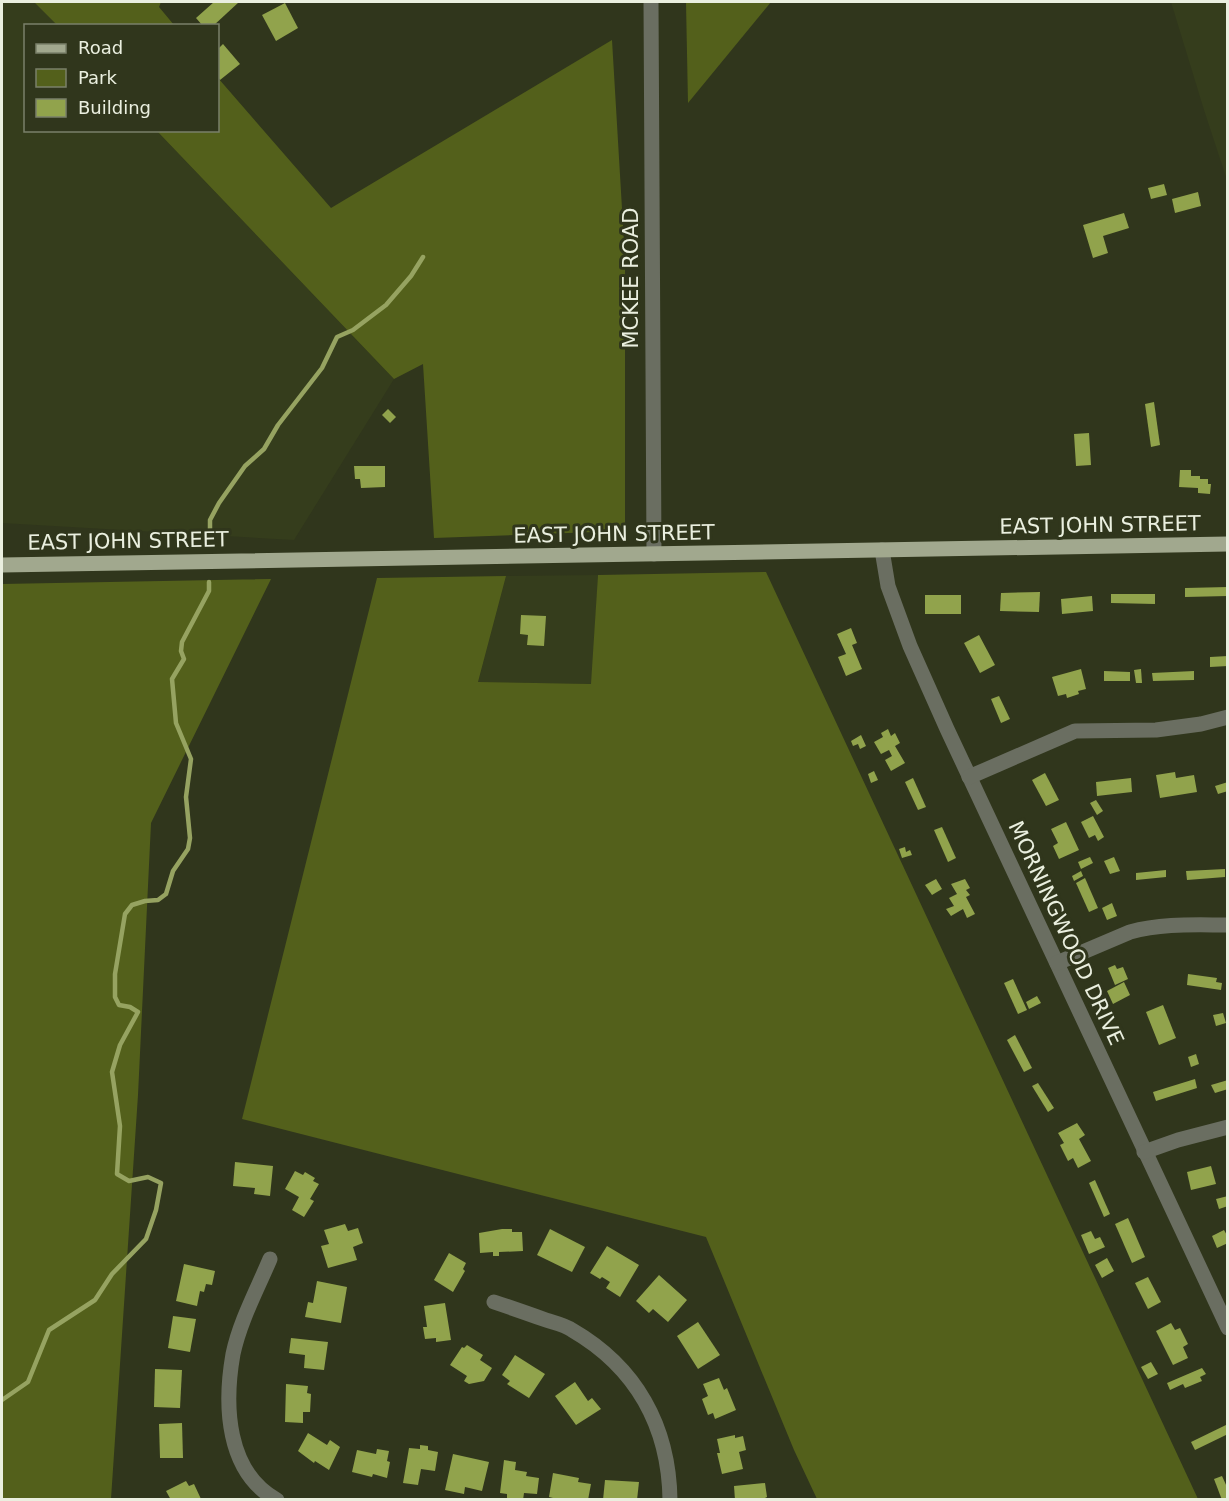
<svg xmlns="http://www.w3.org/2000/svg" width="1229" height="1501" font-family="'DejaVu Sans',sans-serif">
<rect width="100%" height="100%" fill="#30361c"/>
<!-- built -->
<g fill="#353d1c">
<polygon points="2,2 34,2 57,25 26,26 26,130 157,131 394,379 294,540 2,523"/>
<polygon points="1171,2 1227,2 1227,180 1204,110"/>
<polygon points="598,575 592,684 478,682 506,576"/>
</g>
<!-- green -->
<g fill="#53601b">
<polygon points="34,2 161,2 159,7 174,25 57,25"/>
<polygon points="686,2 771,2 688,103"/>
<polygon points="612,40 625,259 625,525 595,532 434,538 423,364 394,379 157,131 218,130 218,78 331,208"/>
<polygon points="766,572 1198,1499 817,1499 794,1450 706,1237 242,1119 377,578 506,576 478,682 591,684 598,575"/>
<polygon points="271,579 151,823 138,1095 111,1499 2,1499 2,584"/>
</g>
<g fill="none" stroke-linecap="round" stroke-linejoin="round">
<!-- stream -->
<g stroke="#96a361" stroke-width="4.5">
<polyline points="210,545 210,520 219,503 245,466 264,449 278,425 322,368 337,337 353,330 386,305 411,276 423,257"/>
<polyline points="2,1400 28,1382 49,1330 95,1300 112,1274 146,1239 156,1210 161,1183 148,1177 129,1181 117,1174 120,1126 112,1072 120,1045 138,1012 130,1007 119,1005 115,997 115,974 125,914 132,905 145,901 158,900 166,894 173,871 188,849 190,838 186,797 191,759 176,723 172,679 184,659 181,651 182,642 209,591 209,582"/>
</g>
</g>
<!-- building -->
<g fill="#91a34c">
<polygon points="214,2 239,2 213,26 203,26 196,18"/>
<polygon points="285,3 298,28 276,41 262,15"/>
<polygon points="223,44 240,64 220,80 218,77 218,49"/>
<polygon points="1164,184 1167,195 1151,199 1148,188"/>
<polygon points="1198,192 1201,206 1175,213 1172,199"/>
<polygon points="1124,213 1129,228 1103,236 1108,253 1093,258 1083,225"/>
<polygon points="1154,402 1160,445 1151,447 1145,404"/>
<polygon points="388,409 396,417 390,423 382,415"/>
<polygon points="1089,433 1091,465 1076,466 1074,434"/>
<polygon points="354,466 385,466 385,487 361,488 360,479 355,479"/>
<polygon points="1180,470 1191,470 1191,476 1200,476 1200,479 1208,479 1208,484 1211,484 1210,494 1198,493 1198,488 1179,487"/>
<polygon points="1228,587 1228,596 1185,597 1185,588"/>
<polygon points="1040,592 1039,612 1000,611 1001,593"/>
<polygon points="1111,594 1155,594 1155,604 1111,603"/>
<rect x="925" y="595" width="36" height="19"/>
<polygon points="1092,596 1093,611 1062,614 1061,599"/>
<polygon points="521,615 546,616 544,646 527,645 528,635 520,634"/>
<polygon points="851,628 857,643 852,645 862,669 846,676 838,657 846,654 837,634"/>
<polygon points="979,635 995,665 980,673 964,643"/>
<polygon points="1228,656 1228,666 1210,667 1210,657"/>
<polygon points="1081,669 1086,689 1078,691 1079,694 1067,698 1066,694 1058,696 1052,677"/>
<polygon points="1141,669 1142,683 1136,683 1134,670"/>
<polygon points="1104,671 1130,672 1130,681 1104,681"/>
<polygon points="1194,671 1194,680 1153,681 1152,673"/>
<polygon points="999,696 1010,719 1001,723 991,699"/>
<polygon points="888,729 891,736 895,733 900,743 895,746 905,763 891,771 885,760 892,756 889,750 881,754 874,742 883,737 881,733"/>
<polygon points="861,735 866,746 860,749 858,744 853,746 851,741"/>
<polygon points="874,771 878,780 871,783 868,774"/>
<polygon points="1175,772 1176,778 1194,775 1197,792 1160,798 1156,775"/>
<polygon points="1045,773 1059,800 1046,806 1032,780"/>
<polygon points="913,778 926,807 918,810 905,782"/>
<polygon points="1131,778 1132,792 1097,796 1096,782"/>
<polygon points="1228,782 1228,791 1218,794 1215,786"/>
<polygon points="1096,800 1103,811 1097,815 1090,803"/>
<polygon points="1093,816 1104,837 1098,841 1095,835 1089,838 1081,822"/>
<polygon points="1066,822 1079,850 1059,859 1053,846 1058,843 1051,829"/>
<polygon points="942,827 956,858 948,862 934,830"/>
<polygon points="905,847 906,852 910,850 912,855 902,858 899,849"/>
<polygon points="1090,857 1093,863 1081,869 1078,862"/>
<polygon points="1114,857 1120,871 1110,874 1104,861"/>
<polygon points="1225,869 1225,877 1187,880 1186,871"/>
<polygon points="1166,870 1166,877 1136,880 1136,873"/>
<polygon points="1081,871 1083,876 1074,881 1072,876"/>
<polygon points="1085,878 1098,908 1089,912 1076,883"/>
<polygon points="936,879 942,889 932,895 925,885"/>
<polygon points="965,879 970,888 966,890 970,895 966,897 975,914 967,918 963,909 951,916 946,909 954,906 949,898 957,894 951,884"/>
<polygon points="1112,903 1117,916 1107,920 1102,908"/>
<polygon points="1115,965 1117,969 1123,967 1128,979 1115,985 1108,968"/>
<polygon points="1188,974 1217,978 1216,982 1222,983 1221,990 1187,985"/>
<polygon points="1013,979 1027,1010 1018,1014 1004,983"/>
<polygon points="1124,982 1130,995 1113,1004 1107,991"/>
<polygon points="1037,996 1041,1003 1029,1009 1026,1002"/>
<polygon points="1163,1005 1176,1038 1159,1045 1146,1012"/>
<polygon points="1223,1013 1226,1023 1216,1026 1213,1015"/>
<polygon points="1015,1035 1032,1068 1024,1072 1007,1040"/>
<polygon points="1196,1054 1199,1064 1191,1067 1188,1057"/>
<polygon points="1195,1079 1197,1088 1156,1101 1153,1092"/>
<polygon points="1228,1080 1228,1089 1215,1093 1211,1085"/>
<polygon points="1038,1083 1054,1108 1048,1112 1032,1086"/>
<polygon points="1077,1123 1085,1135 1079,1139 1091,1161 1078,1168 1073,1158 1068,1161 1060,1145 1064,1143 1058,1133"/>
<polygon points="235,1162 273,1166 270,1196 254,1194 255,1188 233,1186"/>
<polygon points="1211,1166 1216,1184 1191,1190 1187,1172"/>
<polygon points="295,1171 303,1175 305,1172 315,1178 313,1181 319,1184 310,1199 314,1201 304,1217 292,1210 299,1197 285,1189"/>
<polygon points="1095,1180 1110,1214 1104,1217 1089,1183"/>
<polygon points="1228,1196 1228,1206 1219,1209 1216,1199"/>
<polygon points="1128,1218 1145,1257 1132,1263 1115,1224"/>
<polygon points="345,1224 348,1231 358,1228 363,1243 353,1247 357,1260 328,1268 321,1246 329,1244 324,1230"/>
<polygon points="502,1229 512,1229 512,1232 522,1232 523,1251 499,1252 499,1256 493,1256 493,1252 480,1253 479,1233"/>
<polygon points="550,1229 585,1247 572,1272 537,1255"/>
<polygon points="1224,1230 1228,1237 1228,1243 1217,1248 1212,1236"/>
<polygon points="1091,1231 1095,1239 1100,1237 1105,1247 1089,1254 1081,1235"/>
<polygon points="607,1246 639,1265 620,1297 606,1288 610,1282 602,1277 600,1279 590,1273"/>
<polygon points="449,1253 466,1263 463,1269 465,1271 453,1292 434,1280"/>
<polygon points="1107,1258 1114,1271 1102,1278 1095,1265"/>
<polygon points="184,1264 215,1271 212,1285 206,1284 204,1292 200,1291 197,1306 176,1301"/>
<polygon points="659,1275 687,1300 668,1322 653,1309 649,1313 636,1301"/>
<polygon points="1148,1277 1161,1302 1148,1309 1135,1283"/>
<polygon points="317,1281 347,1287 341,1323 305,1317 308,1302 313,1303"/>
<polygon points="445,1303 451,1340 436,1342 436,1338 425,1339 423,1327 427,1327 424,1306"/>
<polygon points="173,1316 196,1319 190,1352 168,1348"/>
<polygon points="698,1322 720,1355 698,1369 677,1336"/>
<polygon points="1171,1323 1175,1330 1180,1328 1188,1344 1183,1347 1188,1358 1173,1365 1156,1331"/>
<polygon points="291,1338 328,1342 324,1370 304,1368 305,1355 289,1353"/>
<polygon points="467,1345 483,1355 480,1360 492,1368 484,1381 469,1384 464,1381 467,1376 450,1365 462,1347 464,1348"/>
<polygon points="515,1355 545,1374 529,1398 507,1384 510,1381 502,1375"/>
<polygon points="1151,1362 1158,1374 1148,1379 1141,1367"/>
<polygon points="1202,1368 1206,1374 1200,1377 1202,1381 1185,1388 1183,1384 1170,1390 1167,1383"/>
<polygon points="155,1369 182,1370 180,1408 154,1407"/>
<polygon points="719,1378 724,1390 727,1388 736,1410 715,1419 713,1413 708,1415 702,1399 708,1396 703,1384"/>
<polygon points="575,1382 588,1401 592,1398 601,1409 576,1425 555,1396"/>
<polygon points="286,1384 308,1386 307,1393 311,1394 310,1412 303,1412 303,1423 285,1422"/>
<polygon points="182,1423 183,1458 160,1458 159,1424"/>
<polygon points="1226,1425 1228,1434 1195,1450 1191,1442"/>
<polygon points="308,1433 327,1445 330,1440 340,1447 329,1470 315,1461 314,1463 298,1451"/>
<polygon points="735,1435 735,1438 743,1436 746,1450 739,1452 743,1469 722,1474 717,1453 720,1453 717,1439"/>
<polygon points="420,1445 428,1446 428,1450 438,1452 435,1471 421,1469 418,1485 403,1483 409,1448 420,1449"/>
<polygon points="377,1449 389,1451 387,1461 390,1462 387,1478 373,1474 372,1477 352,1472 357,1450 376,1454"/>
<polygon points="453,1454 489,1462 482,1491 465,1487 464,1494 445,1490"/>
<polygon points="504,1460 516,1462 515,1470 527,1472 526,1476 539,1478 537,1494 524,1493 523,1500 521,1500 507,1498 507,1494 500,1493"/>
<polygon points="553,1473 579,1478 578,1482 591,1484 588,1500 561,1500 549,1497"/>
<polygon points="1222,1476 1227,1487 1228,1500 1222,1500 1214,1479"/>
<polygon points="605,1480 639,1482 637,1500 603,1500"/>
<polygon points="186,1481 189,1486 194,1484 201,1499 171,1500 166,1491"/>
<polygon points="765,1483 767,1497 761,1500 735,1500 734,1486"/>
</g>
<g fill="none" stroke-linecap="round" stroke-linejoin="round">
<!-- minor -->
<g stroke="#6a6e61" stroke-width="15">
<polyline points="651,2 654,554"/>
<polyline points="882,550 888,586 910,646 947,729 1228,1328"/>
<polyline points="969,777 1075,731 1156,730 1201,724 1228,717"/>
<path d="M 1057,963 L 1130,932 C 1162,923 1195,925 1228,925"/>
<polyline points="1144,1152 1178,1140 1228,1127"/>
<path d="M 270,1259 C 257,1290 240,1321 233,1354 C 224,1405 226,1472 277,1500"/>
<path d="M 494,1302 C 512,1308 529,1314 546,1320 C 555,1323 565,1325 572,1330 C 636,1367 669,1426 670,1500"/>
</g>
<!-- major -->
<polyline stroke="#a1a88e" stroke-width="15" points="2,565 1228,544"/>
</g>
<g text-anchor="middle" stroke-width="6" stroke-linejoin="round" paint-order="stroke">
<!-- street labels -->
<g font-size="21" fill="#eaefdf" stroke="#30361c">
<text transform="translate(631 278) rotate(-90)" y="7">MCKEE ROAD</text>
<text transform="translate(1100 525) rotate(-1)" y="7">EAST JOHN STREET</text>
<text transform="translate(614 534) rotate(-1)" y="7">EAST JOHN STREET</text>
<text transform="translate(128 541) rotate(-1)" y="7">EAST JOHN STREET</text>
<text transform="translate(1066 933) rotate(65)" y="7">MORNINGWOOD DRIVE</text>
</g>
</g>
<!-- border -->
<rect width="1229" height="1501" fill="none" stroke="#eaefdf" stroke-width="6"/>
<!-- legend -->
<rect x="24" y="24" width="195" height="108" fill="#30361c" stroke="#7a806a" stroke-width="1.5"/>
<rect x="36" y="44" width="30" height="9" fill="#a1a88e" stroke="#7a806a" stroke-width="1.5"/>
<text x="78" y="54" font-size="18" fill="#eaefdf">Road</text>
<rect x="36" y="69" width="30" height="18" fill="#53601b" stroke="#7a806a" stroke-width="1.5"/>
<text x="78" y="84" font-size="18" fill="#eaefdf">Park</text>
<rect x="36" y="99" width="30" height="18" fill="#91a34c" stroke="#7a806a" stroke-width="1.5"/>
<text x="78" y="114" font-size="18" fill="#eaefdf">Building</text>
</svg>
